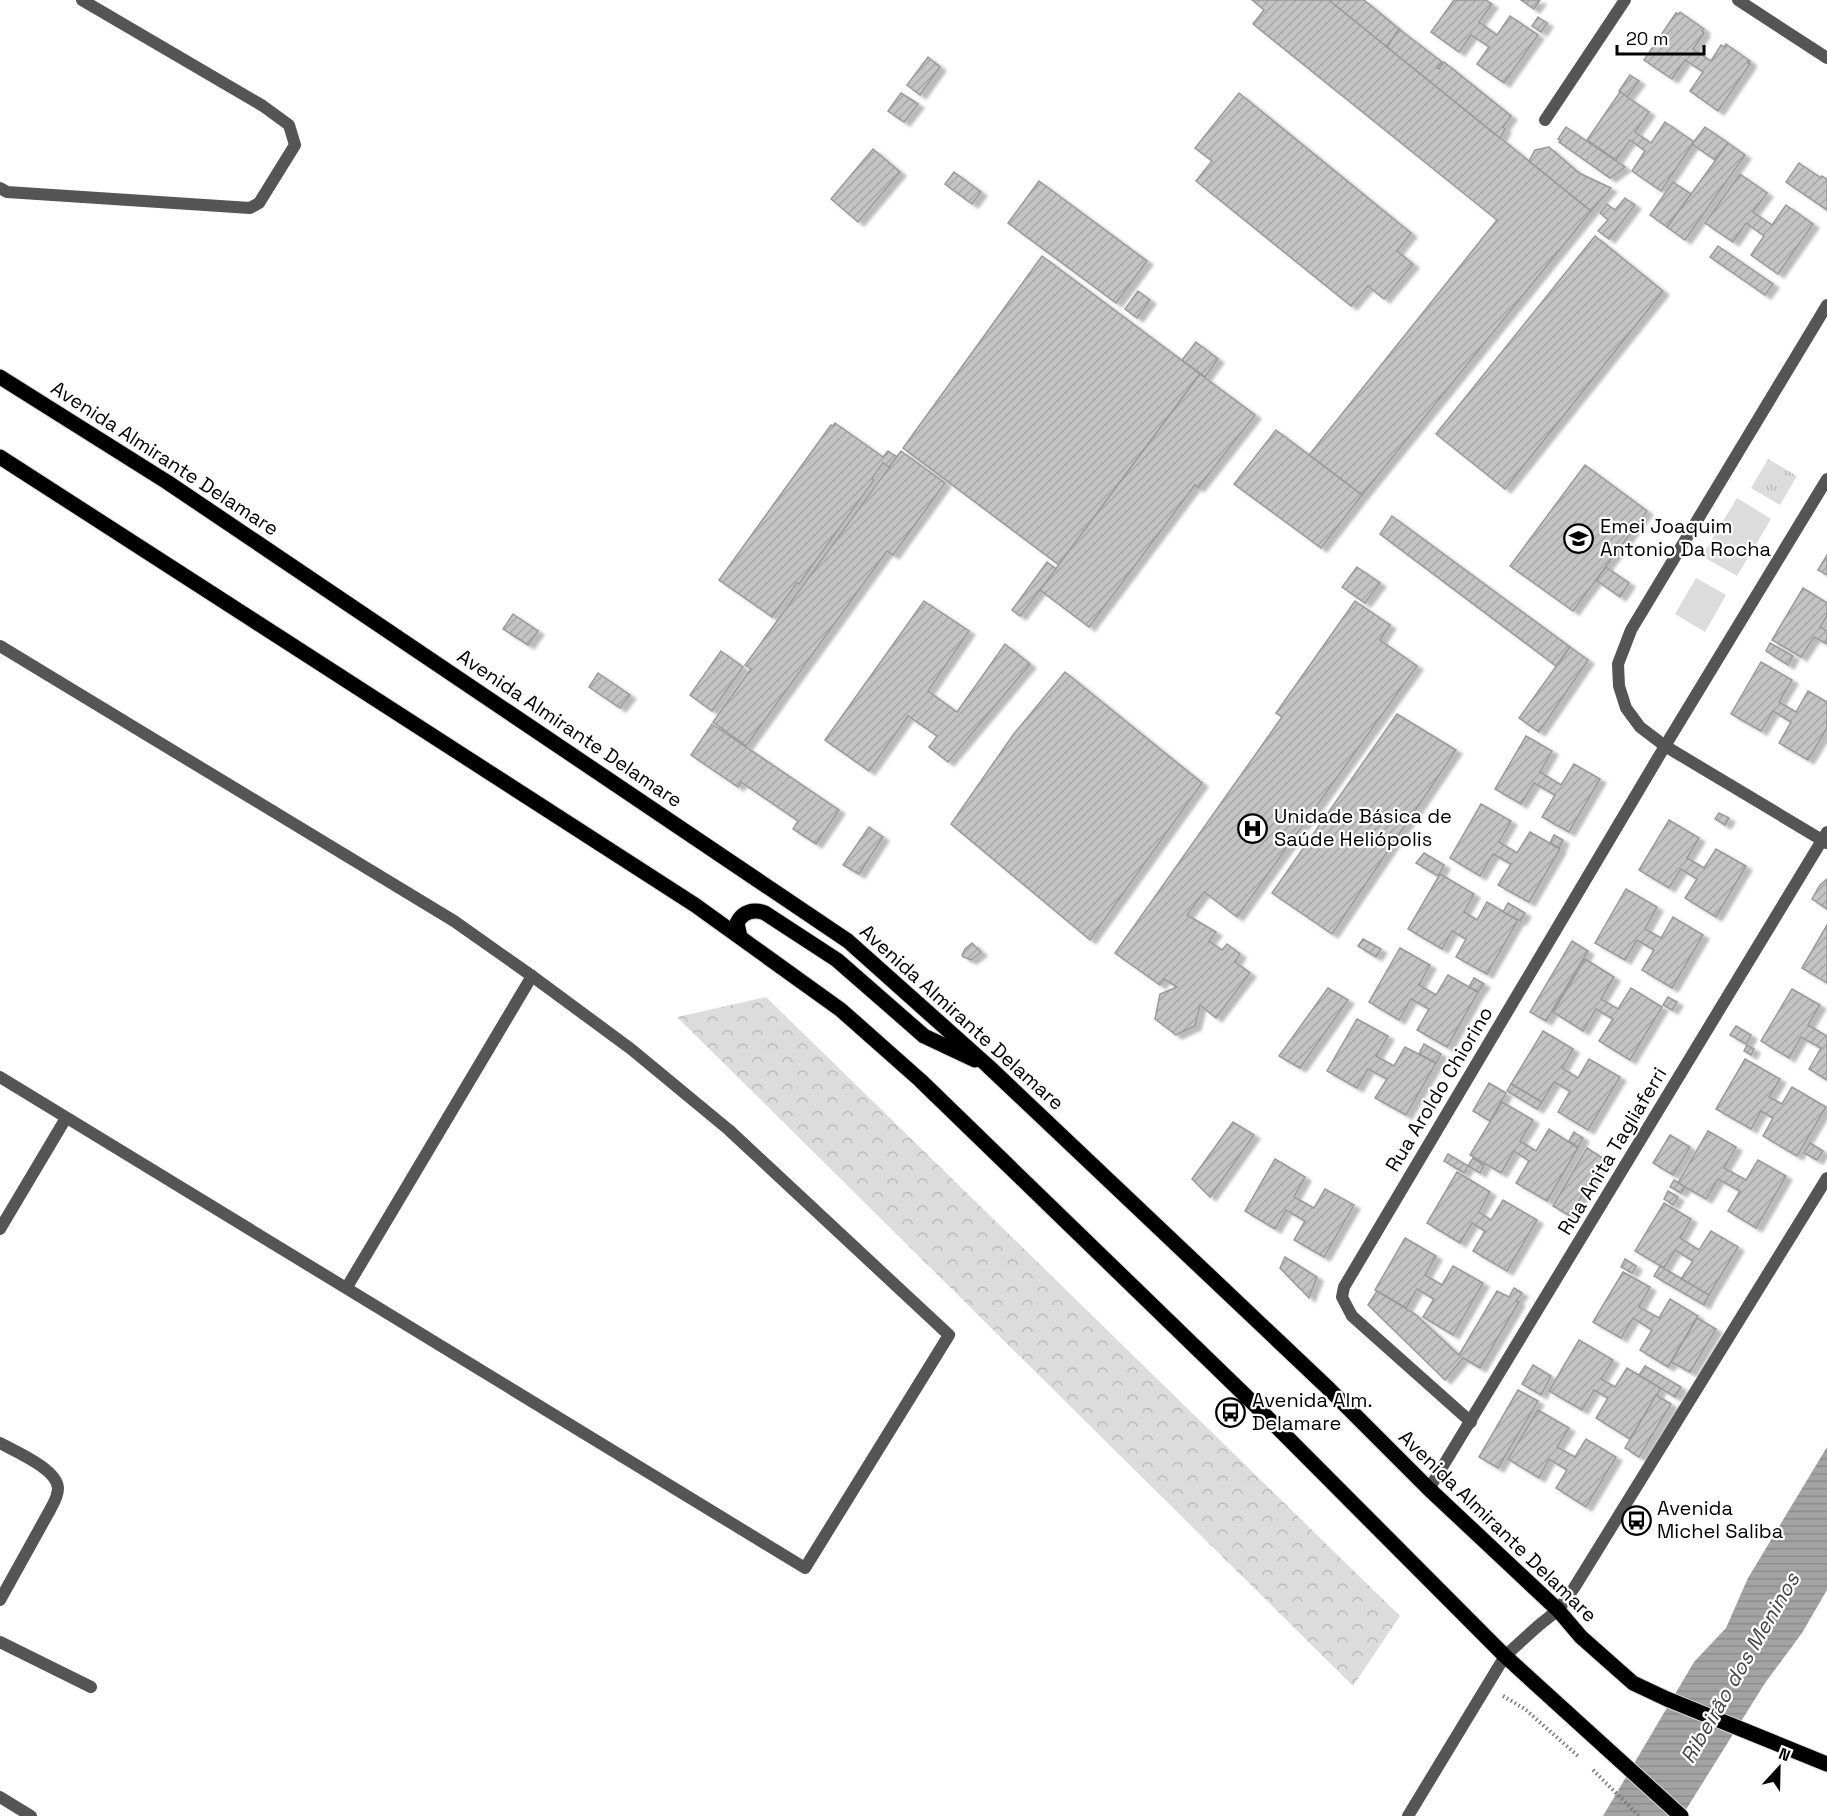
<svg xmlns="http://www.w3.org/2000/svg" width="1827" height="1816" font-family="'Space Grotesk',sans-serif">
<defs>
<pattern id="grass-tufts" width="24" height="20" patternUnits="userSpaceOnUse" patternTransform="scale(1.5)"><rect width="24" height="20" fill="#dcdcdc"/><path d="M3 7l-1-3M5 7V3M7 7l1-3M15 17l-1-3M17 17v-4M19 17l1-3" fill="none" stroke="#bbb"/></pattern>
<pattern id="forest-crowns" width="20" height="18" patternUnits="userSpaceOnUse" patternTransform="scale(1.5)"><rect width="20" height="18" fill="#dcdcdc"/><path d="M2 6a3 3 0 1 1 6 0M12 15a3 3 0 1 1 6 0" fill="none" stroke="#bbb"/></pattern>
<pattern id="water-rules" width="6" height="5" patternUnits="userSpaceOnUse" patternTransform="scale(1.5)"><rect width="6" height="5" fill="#a3a3a3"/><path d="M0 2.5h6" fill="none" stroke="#8b8b8b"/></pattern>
<pattern id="building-hatch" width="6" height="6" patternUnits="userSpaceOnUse" patternTransform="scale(1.5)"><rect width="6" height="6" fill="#c4c4c4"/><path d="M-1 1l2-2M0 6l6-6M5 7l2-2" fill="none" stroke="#a7a7a7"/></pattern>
<filter id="shadow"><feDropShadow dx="6" dy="4" stdDeviation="1.5" flood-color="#0004"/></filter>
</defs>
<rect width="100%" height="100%" fill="#fff"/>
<!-- grass -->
<polygon fill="url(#grass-tufts)" points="1768,459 1797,476 1780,505 1751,488"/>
<!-- forest -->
<polygon fill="url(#forest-crowns)" points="766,997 1400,1616 1353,1686 677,1017"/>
<!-- pitch -->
<g fill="#dcdcdc">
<polygon points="1737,498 1771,519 1737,576 1702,556"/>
<polygon points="1696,578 1726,595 1705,632 1675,614"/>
</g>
<!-- water -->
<polygon fill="url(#water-rules)" points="1827,1447 1827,1590 1802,1633 1765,1683 1682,1816 1603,1816 1694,1662 1726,1628 1748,1578"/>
<!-- building -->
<g fill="url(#building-hatch)" stroke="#999" stroke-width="1.5" filter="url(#shadow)">
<polygon points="1252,0 1329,0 1591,211 1362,495 1309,455 1497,220 1253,24 1264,10"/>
<polygon points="1329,0 1364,0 1399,29 1387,47"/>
<polygon points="1454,0 1486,0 1492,4 1479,22 1497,35 1510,16 1538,35 1504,83 1477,64 1489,47 1471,35 1459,52 1431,32"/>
<polygon points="1521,0 1540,0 1534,9"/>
<polygon points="1680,12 1704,29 1702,31 1704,33 1693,49 1711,61 1721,45 1724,47 1726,44 1750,61 1748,63 1750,64 1718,111 1690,91 1703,72 1685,60 1672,79 1644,60 1676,13 1679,14"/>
<polygon points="1538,17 1547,23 1541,32 1532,26"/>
<polygon points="1399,29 1442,62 1437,68 1439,69 1444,62 1511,116 1503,127 1505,129 1500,138 1387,47"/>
<polygon points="928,57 940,67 920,95 907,85"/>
<polygon points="1630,75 1639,81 1627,97 1619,91"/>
<polygon points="1620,92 1649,112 1635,132 1651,143 1665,122 1694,142 1661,191 1632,171 1645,151 1630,140 1616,160 1587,140"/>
<polygon points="901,93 918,104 904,122 888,111"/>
<polygon points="1239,93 1411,233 1397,251 1413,264 1384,299 1368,286 1351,306 1196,181 1212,161 1195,148"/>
<polygon points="1566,127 1625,167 1610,178 1559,142 1561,141 1558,139"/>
<polygon points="1705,127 1728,143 1715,160 1692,144"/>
<polygon points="1728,143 1745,155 1685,240 1667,227"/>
<polygon points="1549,147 1579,173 1611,188 1591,211 1529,161 1535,150"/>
<polygon points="873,149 900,172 858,222 831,199"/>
<polygon points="1799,163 1821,178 1822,176 1827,179 1827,210 1786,182"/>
<polygon points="954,172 981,192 972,204 945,184"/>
<polygon points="1740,174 1767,193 1753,212 1772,225 1786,205 1813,224 1778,274 1751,255 1764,236 1746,223 1733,242 1705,223"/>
<polygon points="1039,181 1147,261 1116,303 1008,223"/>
<polygon points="1673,182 1691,194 1667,227 1650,215"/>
<polygon points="1625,198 1635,205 1609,239 1598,231 1608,220 1600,213 1607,204 1615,210"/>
<polygon points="1595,236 1663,291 1505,489 1436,434"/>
<polygon points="1718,246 1773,284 1765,295 1710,257"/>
<polygon points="1042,256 1200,374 1059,565 903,448"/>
<polygon points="1138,291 1150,300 1137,318 1125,309"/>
<polygon points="1196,342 1218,359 1205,377 1182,360"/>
<polygon points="1200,374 1255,415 1198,488 1195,485 1089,627 1040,590"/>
<polygon points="835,423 883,457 888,451 897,457 889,467 883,463 872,478 874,480 799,584 797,583 772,617 719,580 831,425 833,426"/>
<polygon points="1276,430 1362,495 1321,548 1234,484"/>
<polygon points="901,451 945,483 893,555 887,551 746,746 713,722 751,669 745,665"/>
<polygon points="1585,465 1647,511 1573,611 1510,566"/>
<polygon points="1392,516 1570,647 1556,666 1380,534"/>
<polygon points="1827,555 1827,575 1818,570"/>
<polygon points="1047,562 1056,569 1020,616 1012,610"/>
<polygon points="1357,567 1380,583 1365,603 1342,587"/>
<polygon points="1606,567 1629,583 1620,597 1596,580"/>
<polygon points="1803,588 1827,603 1827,616 1820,627 1827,631 1827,644 1814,637 1801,657 1772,640"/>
<polygon points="924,601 969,631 928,691 957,712 1005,644 1030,664 948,762 929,747 937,736 908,716 869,771 825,740"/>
<polygon points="1355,601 1390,625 1380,640 1417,666 1237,917 1204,892 1187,915 1216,932 1209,941 1222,950 1227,944 1240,954 1235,962 1250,973 1216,1018 1200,1005 1195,1026 1176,1035 1155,1019 1160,994 1177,987 1164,979 1160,985 1115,953 1282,717 1276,713"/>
<polygon points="513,614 538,631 528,645 503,629"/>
<polygon points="1770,643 1793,656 1788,665 1766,651"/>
<polygon points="1570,647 1588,660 1539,732 1519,718"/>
<polygon points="721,651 743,667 712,711 690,695"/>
<polygon points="1761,662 1792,680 1779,702 1796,712 1808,691 1827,702 1827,728 1808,760 1779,743 1791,722 1773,711 1761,731 1731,714"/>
<polygon points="1065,672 1202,783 1090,940 951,824 1013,735"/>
<polygon points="598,673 630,695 620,708 589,687"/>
<polygon points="1397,714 1456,750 1332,934 1272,893"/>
<polygon points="712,724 839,810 816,844 793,829 798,821 741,782 738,787 691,755"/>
<polygon points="1526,736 1552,751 1540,772 1561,785 1574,764 1600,779 1569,832 1542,817 1555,795 1534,783 1521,804 1495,789"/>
<polygon points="1481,804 1511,821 1499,842 1517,853 1530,832 1560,849 1529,902 1498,885 1511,864 1493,854 1480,876 1450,858"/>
<polygon points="1719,813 1729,818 1725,825 1715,819"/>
<polygon points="1669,820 1699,838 1687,858 1704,868 1716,849 1746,866 1716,917 1685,898 1697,879 1681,869 1669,888 1639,870"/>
<polygon points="869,827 883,837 859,874 843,865"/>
<polygon points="1554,835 1563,840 1559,848 1550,843"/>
<polygon points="1424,853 1444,865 1438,876 1416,863"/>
<polygon points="1440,874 1474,894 1464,912 1477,920 1487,902 1518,920 1487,974 1456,957 1466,939 1452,931 1442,949 1408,929"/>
<polygon points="1827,879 1827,909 1812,899 1820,885"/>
<polygon points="1626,889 1657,907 1645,929 1661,938 1673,917 1703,935 1672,988 1642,970 1654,950 1637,940 1625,960 1595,943"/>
<polygon points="1508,903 1525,913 1520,921 1503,912"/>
<polygon points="1827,925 1827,983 1802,968"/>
<polygon points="1363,939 1381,949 1376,957 1358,946"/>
<polygon points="1572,941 1588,951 1546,1021 1530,1012"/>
<polygon points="972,943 981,952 971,960 963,957 962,955 965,949"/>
<polygon points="1400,948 1430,965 1419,985 1436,995 1448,975 1478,992 1447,1047 1417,1030 1429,1009 1411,999 1399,1020 1369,1002"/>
<polygon points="1585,959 1614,977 1601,999 1618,1009 1631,988 1662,1007 1630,1060 1599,1041 1613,1019 1596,1009 1583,1031 1553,1012"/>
<polygon points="1474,978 1484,984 1478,992 1469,987"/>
<polygon points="1328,988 1348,1000 1300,1068 1279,1056"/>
<polygon points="1792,989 1820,1005 1808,1025 1827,1036 1827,1080 1809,1069 1821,1048 1801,1037 1789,1058 1761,1041"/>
<polygon points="1668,997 1677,1002 1672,1010 1663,1005"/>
<polygon points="1357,1019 1388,1036 1376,1056 1394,1066 1405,1047 1436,1063 1406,1115 1375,1098 1387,1079 1368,1069 1357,1088 1327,1071"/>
<polygon points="1736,1026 1751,1035 1746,1044 1730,1035"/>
<polygon points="1543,1031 1573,1049 1562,1068 1578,1078 1589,1059 1620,1077 1588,1130 1558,1112 1570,1091 1554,1082 1542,1102 1511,1084"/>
<polygon points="1424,1044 1441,1054 1436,1063 1419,1054"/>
<polygon points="1747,1045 1754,1049 1751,1055 1744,1051"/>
<polygon points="1745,1059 1780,1079 1769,1097 1782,1104 1792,1087 1826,1107 1797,1156 1763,1136 1773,1118 1761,1111 1751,1129 1716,1109"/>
<polygon points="1489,1083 1506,1093 1490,1121 1473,1111"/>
<polygon points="1511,1084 1542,1102 1537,1109 1507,1091"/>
<polygon points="1502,1102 1533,1120 1520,1141 1536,1151 1549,1129 1578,1148 1547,1201 1516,1183 1529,1161 1514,1151 1501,1173 1470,1155"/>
<polygon points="1233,1122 1254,1135 1210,1197 1192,1179"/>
<polygon points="1708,1131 1736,1147 1724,1168 1746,1180 1758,1160 1786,1176 1756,1228 1728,1211 1740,1191 1718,1179 1706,1199 1678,1183"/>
<polygon points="1574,1132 1583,1138 1578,1147 1569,1141"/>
<polygon points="1670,1135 1690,1147 1673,1175 1653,1163"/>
<polygon points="1810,1143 1823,1151 1817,1160 1804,1153"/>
<polygon points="1587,1148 1604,1159 1570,1216 1553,1206"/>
<polygon points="1448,1154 1468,1166 1464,1173 1444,1161"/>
<polygon points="1473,1158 1484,1165 1480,1173 1468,1166"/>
<polygon points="1275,1159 1305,1177 1294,1197 1314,1208 1325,1189 1354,1205 1324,1257 1294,1240 1305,1221 1286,1210 1275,1229 1245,1211"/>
<polygon points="1457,1172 1490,1192 1479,1212 1491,1220 1503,1200 1537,1220 1507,1271 1473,1251 1485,1231 1472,1223 1460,1243 1427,1223"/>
<polygon points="1674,1180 1685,1187 1681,1193 1670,1187"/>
<polygon points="1668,1191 1678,1197 1673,1205 1664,1199"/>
<polygon points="1664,1203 1691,1219 1680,1238 1699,1250 1711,1231 1738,1247 1709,1295 1681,1279 1693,1261 1675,1250 1664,1268 1635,1251"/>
<polygon points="1405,1238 1436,1256 1425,1275 1442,1285 1453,1266 1483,1283 1453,1335 1423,1317 1434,1299 1417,1289 1406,1308 1375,1290"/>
<polygon points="1285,1257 1317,1277 1309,1298 1280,1268"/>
<polygon points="1625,1259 1636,1266 1632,1273 1621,1267"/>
<polygon points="1660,1266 1709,1295 1704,1305 1654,1276"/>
<polygon points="1623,1272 1650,1287 1639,1307 1659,1318 1670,1299 1698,1316 1668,1367 1640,1350 1652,1330 1633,1318 1621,1338 1593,1322"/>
<polygon points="1514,1288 1522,1293 1516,1301 1519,1302 1480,1368 1463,1358 1445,1380 1368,1305 1377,1291 1415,1314 1459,1355 1497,1291 1509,1297"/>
<polygon points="1697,1318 1716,1329 1690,1372 1671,1362"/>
<polygon points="1579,1340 1613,1360 1601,1379 1615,1387 1627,1368 1661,1388 1630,1439 1596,1418 1608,1398 1594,1390 1582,1410 1549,1391"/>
<polygon points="1533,1365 1551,1376 1541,1395 1522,1384"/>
<polygon points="1645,1366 1681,1387 1675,1397 1639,1375"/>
<polygon points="1518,1390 1538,1401 1498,1468 1479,1457"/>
<polygon points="1656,1395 1671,1404 1639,1457 1625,1448"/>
<polygon points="1538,1410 1569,1428 1557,1447 1575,1457 1586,1439 1616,1457 1586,1507 1556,1488 1567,1470 1549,1459 1539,1478 1508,1459"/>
</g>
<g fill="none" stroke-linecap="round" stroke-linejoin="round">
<defs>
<g id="primary">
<polyline points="0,377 167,482 848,941 988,1066 1329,1389 1429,1489 1558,1610 1581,1637 1633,1683 1667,1699 1827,1764"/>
<polyline points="0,457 695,905 841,1010 920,1080 1250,1400 1505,1656 1681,1816"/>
<path d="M 740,937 L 737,923 C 743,911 754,909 765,913 L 837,960 L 924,1036 L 975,1060"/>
</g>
</defs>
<!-- primary casing -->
<use href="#primary" stroke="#dbdbdb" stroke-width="17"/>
<!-- path -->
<g stroke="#777" stroke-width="4" stroke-dasharray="1.5 3" stroke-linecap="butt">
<polyline points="1503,1696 1525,1709 1579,1757"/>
<polyline points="1593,1770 1639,1816"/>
</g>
<!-- service -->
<g stroke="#555" stroke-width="12">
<polyline points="0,188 7,192 250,208 259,203 295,145 289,125 263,106 82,0"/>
<polyline points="0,646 454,921 532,976 631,1049 729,1130 949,1335 805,1568 0,1077"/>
<polyline points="0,1229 66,1118"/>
<polyline points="347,1287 532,976"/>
<path d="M 0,1443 C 16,1452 57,1469 58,1488 C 58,1497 53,1504 50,1510 L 0,1600"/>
<polyline points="0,1642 91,1687"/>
<polyline points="0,1797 31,1816"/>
</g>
<!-- minor -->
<g stroke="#555" stroke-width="12">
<polyline points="1738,0 1827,58"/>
<polyline points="1545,120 1625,0"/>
<polyline points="1827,305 1631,630 1618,664 1619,686 1626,708 1640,727 1665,746 1827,843"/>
<polyline points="1471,1422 1352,1316 1342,1297 1344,1287 1665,746 1827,479"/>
<polyline points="1429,1489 1827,832"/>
<polyline points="1408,1816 1505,1656 1538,1626 1558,1610 1574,1588 1827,1178"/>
</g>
<!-- primary -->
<use href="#primary" stroke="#000" stroke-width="15"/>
</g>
<!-- icons -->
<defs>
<symbol id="school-ring" viewBox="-11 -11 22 22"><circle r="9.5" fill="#fff" stroke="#000" stroke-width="1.5"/><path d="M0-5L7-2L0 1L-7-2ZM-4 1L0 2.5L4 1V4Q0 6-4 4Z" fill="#000"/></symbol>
<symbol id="hospital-ring" viewBox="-11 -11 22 22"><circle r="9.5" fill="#fff" stroke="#000" stroke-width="1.5"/><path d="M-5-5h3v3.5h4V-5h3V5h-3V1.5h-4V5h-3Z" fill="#000"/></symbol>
<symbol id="bus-ring" viewBox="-11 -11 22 22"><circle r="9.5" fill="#fff" stroke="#000" stroke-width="1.5"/><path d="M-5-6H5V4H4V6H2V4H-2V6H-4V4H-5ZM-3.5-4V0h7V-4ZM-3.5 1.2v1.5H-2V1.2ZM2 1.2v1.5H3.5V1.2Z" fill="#000"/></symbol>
</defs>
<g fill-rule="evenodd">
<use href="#school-ring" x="1562" y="522" width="33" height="33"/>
<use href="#hospital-ring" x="1236" y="812" width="33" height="33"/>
<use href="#bus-ring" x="1214" y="1396" width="33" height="33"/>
<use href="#bus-ring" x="1620" y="1504" width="33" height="33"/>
</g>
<g text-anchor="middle" stroke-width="4.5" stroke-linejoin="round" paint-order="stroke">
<!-- street labels -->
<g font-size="20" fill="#000" stroke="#fff">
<text transform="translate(165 458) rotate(33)" y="7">Avenida Almirante Delamare</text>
<text transform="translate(570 728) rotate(34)" y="7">Avenida Almirante Delamare</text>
<text transform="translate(962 1017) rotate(42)" y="7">Avenida Almirante Delamare</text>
<text transform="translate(1439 1089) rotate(-59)" y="7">Rua Aroldo Chiorino</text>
<text transform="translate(1612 1151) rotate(-59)" y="7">Rua Anita Tagliaferri</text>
<text transform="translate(1498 1526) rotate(44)" y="7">Avenida Almirante Delamare</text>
</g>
<!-- poi labels -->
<g font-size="20" fill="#000" stroke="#fff" text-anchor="start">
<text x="1600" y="533">Emei Joaquim<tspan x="1600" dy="23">Antonio Da Rocha</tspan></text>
<text x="1274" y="823">Unidade Básica de<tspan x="1274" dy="23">Saúde Heliópolis</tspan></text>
<text x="1252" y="1407">Avenida Alm.<tspan x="1252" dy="23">Delamare</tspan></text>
<text x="1657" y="1515">Avenida<tspan x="1657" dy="23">Michel Saliba</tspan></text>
</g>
<!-- water labels -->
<g font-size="21" font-style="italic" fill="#444" stroke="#fff">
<text transform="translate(1740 1668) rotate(-60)" y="7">Ribeirão dos Meninos</text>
</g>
</g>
<!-- north arrow -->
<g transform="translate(1779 1768) rotate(22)" stroke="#ffffff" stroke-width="4.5" paint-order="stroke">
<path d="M0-4.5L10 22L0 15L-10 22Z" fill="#000000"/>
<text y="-9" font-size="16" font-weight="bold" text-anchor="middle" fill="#000000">N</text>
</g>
<!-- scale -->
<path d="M1617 45v9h87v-9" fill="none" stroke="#000000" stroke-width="3"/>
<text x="1626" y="45" font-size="18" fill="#000000" stroke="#ffffff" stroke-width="4.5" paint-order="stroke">20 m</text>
</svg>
